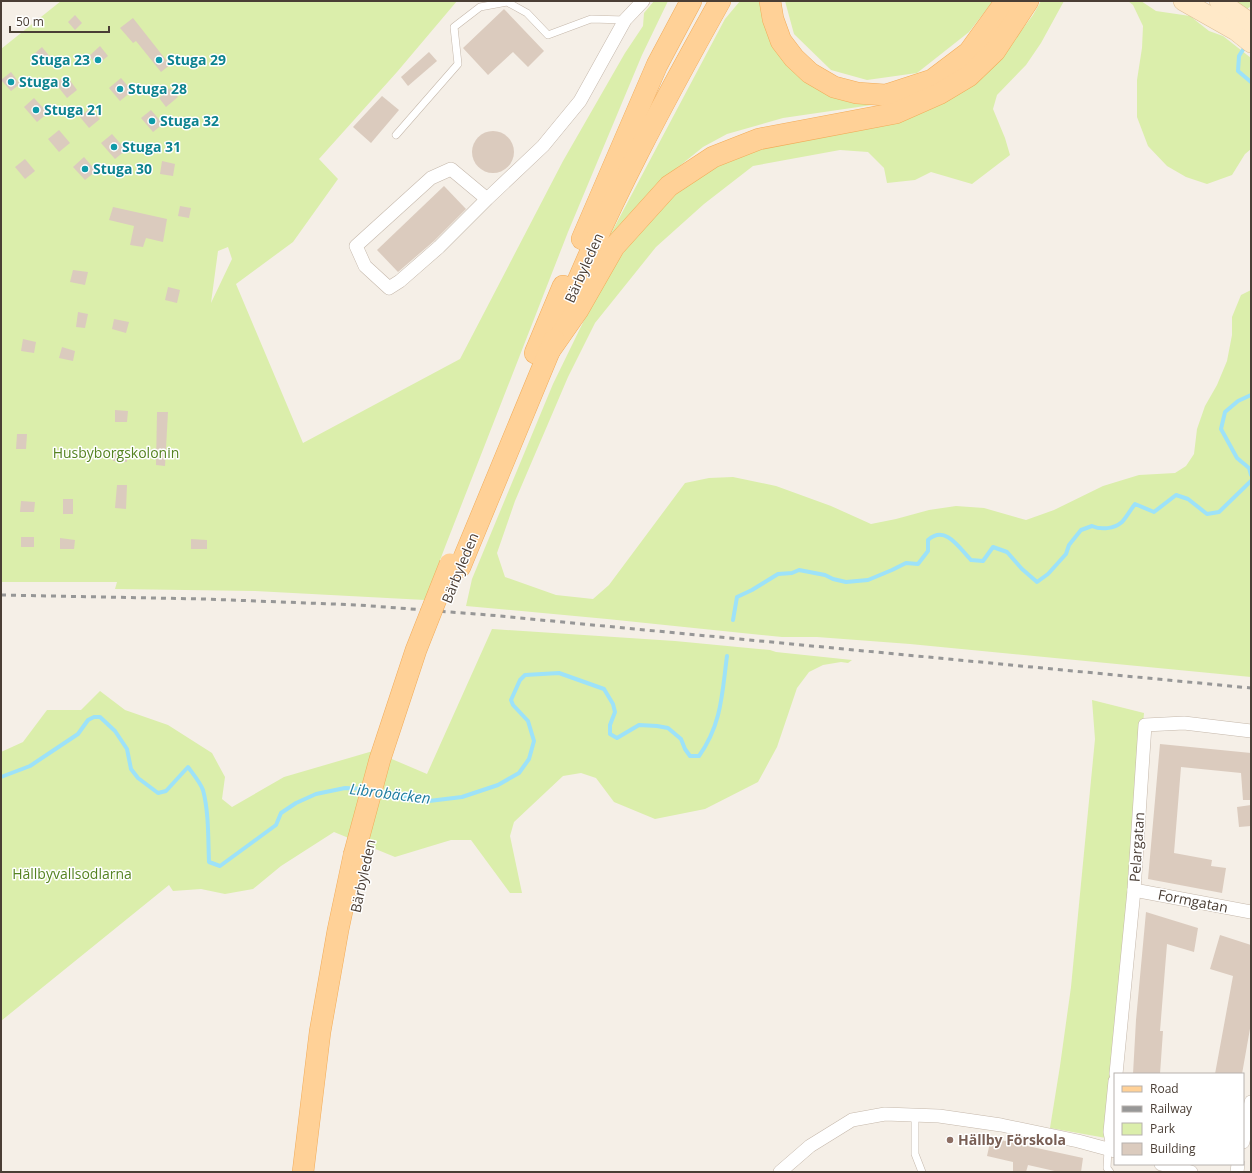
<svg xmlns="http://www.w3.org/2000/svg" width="1252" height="1173" font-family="'Open Sans',sans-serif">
<rect width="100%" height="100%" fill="#f5efe7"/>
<!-- green -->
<g fill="#dbeeab" fill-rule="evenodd">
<path d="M 61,1 L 457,1 L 397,72 L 319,159 L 338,179 L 293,242 L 236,284 L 303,443 L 460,359 L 563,161 L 625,53 L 643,26 L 644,13 L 654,1 L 668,1 L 642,55 L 568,232 L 445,547 L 425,600 L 255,591 L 115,589 L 117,582 L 1,582 L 1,49 ZM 228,247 L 232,259 L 211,303 L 218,251 Z"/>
<polygon points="557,1 629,1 559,2"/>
<polygon points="740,1 764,1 821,89 872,105 783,118 727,134 703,147 661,181 607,241 725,19"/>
<polygon points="785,1 993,1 969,32 917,73 867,80 831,70 794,34"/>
<polygon points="1041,1 1064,1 1041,43 1026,65 997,95 993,109 1005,138 1010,155 972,184 931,172 915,180 887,183 884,168 868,152 840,150 753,166 704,204 656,247 595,323 568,377 515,501 497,553 505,577 556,595 593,599 609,585 685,483 709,478 733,477 776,486 831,506 871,524 896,519 929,510 956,506 984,508 1026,520 1054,510 1103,486 1139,475 1175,473 1186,466 1194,454 1197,429 1205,406 1217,385 1227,361 1232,335 1232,317 1241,295 1251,290 1251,677 910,644 817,637 782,637 607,619 466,606 472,579 553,384 592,304 618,260 640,230 676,189 736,154 894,119 1006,51 1033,15"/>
<polygon points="1128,1 1141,1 1156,11 1190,16 1209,31 1223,36 1251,58 1251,149 1245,154 1232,175 1207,184 1186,177 1167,166 1148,146 1137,117 1137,80 1142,48 1143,26 1133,5"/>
<polygon points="1231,1 1251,1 1251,6 1246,10"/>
<polygon points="492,629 675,641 770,650 776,652 852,660 848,663 841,662 823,665 809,672 797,688 777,747 758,782 705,809 655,819 614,802 596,778 581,773 563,776 514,822 510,836 522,893 510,893 471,840 451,840 395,857 334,832 281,866 253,889 225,894 201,889 173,891 169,885 1,1021 1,752 23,742 47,710 81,710 100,691 125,710 168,725 212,753 225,777 222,799 232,807 284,777 373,751 427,774"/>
<polygon points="1092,700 1144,713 1106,1138 1050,1128 1060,1066 1071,987 1095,739"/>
</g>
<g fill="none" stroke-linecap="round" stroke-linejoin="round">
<!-- stream -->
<g stroke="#9de2f9" stroke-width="4">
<polyline points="1246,45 1239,56 1238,71 1251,82"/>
<polyline points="1251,395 1238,401 1225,412 1221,429 1237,458 1249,468 1251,475"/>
<path d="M 733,620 L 737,597 L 752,590 L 778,574 L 792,573 L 799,570 L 825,575 L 833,579 L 846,582 L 868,580 L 892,570 L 906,563 L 918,564 L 928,551 L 928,540 C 946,524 960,549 971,560 L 983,561 L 993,547 L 1007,552 L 1022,569 L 1037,582 L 1048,574 L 1066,554 L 1069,545 L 1081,530 L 1092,526 C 1101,530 1114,529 1122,522 C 1126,518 1131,509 1135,504 L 1154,512 L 1176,495 L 1188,499 L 1207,514 L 1219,512 L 1251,481"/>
<path d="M 1,777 L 30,766 L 78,734 L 88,720 L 94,717 L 100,717 L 115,731 L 127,749 L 131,769 L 138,778 L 158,793 L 166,791 L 188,767 C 193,774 200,782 203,790 C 209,813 208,838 209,862 L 220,866 L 276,825 L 281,813 L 296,803 L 316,794 L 345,788 L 366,789"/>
<path d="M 377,791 L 429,801 L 462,797 L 498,785 L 519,773 L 529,759 L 534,741 L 528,721 L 513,705 L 511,700 L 520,680 L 525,675 L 559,673 L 604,689 L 613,704 L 615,712 L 610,725 L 610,734 L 617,738 L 639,725 L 657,726 L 668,728 L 681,739 L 685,749 L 690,756 L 699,756 C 722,724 722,693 727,656"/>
</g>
</g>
<!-- building -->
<g fill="#dbcbbe">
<polygon points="504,9 544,51 528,67 513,52 488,75 463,48"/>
<polygon points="75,15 82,23 75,30 68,22"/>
<polygon points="133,18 170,65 161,72 136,41 133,43 120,28"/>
<polygon points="100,46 108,56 97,65 89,56"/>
<polygon points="42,47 51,58 41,65 33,55"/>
<polygon points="429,52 437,61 408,86 401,77"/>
<polygon points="11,72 20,84 11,91 1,80"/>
<polygon points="66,75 77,90 67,98 55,83"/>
<polygon points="121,78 132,91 120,101 109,88"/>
<polygon points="170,88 178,97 166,107 159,98"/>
<polygon points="382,96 399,110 371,143 353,127"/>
<polygon points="34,98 48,113 37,122 24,107"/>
<polygon points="90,108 100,119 89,128 80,117"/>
<polygon points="151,110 163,124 153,132 141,118"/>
<polygon points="59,130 70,143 59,152 48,139"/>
<circle cx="493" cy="152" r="21"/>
<polygon points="112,134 126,150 115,159 101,143"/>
<polygon points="84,157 96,171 85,180 73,167"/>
<polygon points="25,159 35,171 25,179 15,167"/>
<polygon points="162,161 175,164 173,176 160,174"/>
<polygon points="444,186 466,209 434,241 398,272 377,250"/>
<polygon points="180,206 191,208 189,218 178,216"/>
<polygon points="113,207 167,219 163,242 146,238 143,247 130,245 134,226 109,220"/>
<polygon points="73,270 88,272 85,285 70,282"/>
<polygon points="168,287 180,290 177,303 165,300"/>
<polygon points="78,312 88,314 85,328 76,327"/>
<polygon points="114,319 129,322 126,333 112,329"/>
<polygon points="23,339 36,342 34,353 21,351"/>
<polygon points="62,347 75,351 73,361 59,358"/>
<polygon points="115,410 128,411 127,422 115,422"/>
<polygon points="157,412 168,412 165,466 156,465"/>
<polygon points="17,434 27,434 26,449 16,449"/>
<polygon points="114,449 127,450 127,462 113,461"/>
<polygon points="117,485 127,485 126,509 115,508"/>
<rect x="63" y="499" width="10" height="15"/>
<polygon points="21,501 35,502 34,512 20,512"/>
<rect x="21" y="537" width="13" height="10"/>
<polygon points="60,538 75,540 74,549 60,549"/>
<polygon points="191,539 207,540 207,549 191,549"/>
<polygon points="1160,744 1251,753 1251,800 1243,800 1241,773 1181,767 1174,853 1212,860 1211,866 1226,868 1222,893 1148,879"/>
<polygon points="1251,805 1251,826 1239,827 1237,807"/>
<polygon points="1146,912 1198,928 1194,952 1167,944 1160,1031 1163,1031 1160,1074 1133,1074 1136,1020"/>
<polygon points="1220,935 1251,945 1251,1023 1242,1074 1215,1074 1233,976 1210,969"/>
<polygon points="991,1138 1083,1158 1081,1172 1059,1172 1028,1165 1026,1172 1013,1172 1013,1162 987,1156"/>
</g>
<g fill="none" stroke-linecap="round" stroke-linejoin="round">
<defs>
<g id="lane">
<polyline points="396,135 458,64 454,27 480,7 507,2 527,13 548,35 591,19 625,20"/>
<polyline points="915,1115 915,1154 922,1172"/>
<polyline points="1108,1149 1107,1168 1110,1172"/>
</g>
<g id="street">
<polyline points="487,199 451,169 431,178 356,246 365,266 389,288 400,281 439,247 487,199 543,146 580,101 625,20 643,1"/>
<polyline points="1134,890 1251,912"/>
<polyline points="1116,1074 1134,890 1145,725 1184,723 1251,731"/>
<polyline points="1243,1142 1251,1102"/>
<polyline points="1108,1149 1112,1142 1110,1132 1115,1081"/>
<polyline points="1161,1164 1191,1172"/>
<polyline points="780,1172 810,1146 852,1120 885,1114 939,1116 1001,1125 1078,1141 1115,1151"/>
<polyline points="1237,1172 1238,1164"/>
</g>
<g id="secondary">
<polyline points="1183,1 1236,31 1251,43"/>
<polyline points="1219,1 1251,23"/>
</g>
<g id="primary">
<polyline points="770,1 773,19 781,41 794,58 810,73 834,87 857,93 886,95 932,80 969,52 1006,1"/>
<polyline points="582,239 657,65 691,1"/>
<path d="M 566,309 C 609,203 664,101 720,1"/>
<polyline points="535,353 563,286"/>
<polyline points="548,353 578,310 614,247 669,186 713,157 759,139 896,113 939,94 969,76 995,51 1028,1"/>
<polyline points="460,567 554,340"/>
<polyline points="303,1172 320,1032 338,930 354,855"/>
</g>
</defs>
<!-- lane casing -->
<use href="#lane" stroke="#c5b8ab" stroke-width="8"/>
<!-- street casing -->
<use href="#street" stroke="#c5b8ab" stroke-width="14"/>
<!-- secondary casing -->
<use href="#secondary" stroke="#debf94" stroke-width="20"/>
<!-- primary casing -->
<use href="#primary" stroke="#f2ac59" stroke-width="22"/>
<!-- lane -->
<use href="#lane" stroke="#fff" stroke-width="7"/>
<!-- street -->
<use href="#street" stroke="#fff" stroke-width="13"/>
<!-- secondary -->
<use href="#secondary" stroke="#ffe9c8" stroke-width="19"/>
<!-- primary -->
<use href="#primary" stroke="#ffd197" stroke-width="21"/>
<!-- rail -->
<polyline stroke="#979797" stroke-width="3" stroke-dasharray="5 5" stroke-linecap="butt" points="1,595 204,599 359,605 489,615 1251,688"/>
<defs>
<polyline id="primary-bridge" points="354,855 380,759 416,650 450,564"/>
</defs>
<!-- primary-bridge casing -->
<use href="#primary-bridge" stroke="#f2ac59" stroke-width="22" stroke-linecap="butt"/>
<!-- primary-bridge -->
<use href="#primary-bridge" stroke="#ffd197" stroke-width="21"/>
</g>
<!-- markers -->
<g fill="#0f9aa8" stroke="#fff" stroke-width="1.5">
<circle cx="98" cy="60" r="4"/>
<circle cx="159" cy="60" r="4"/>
<circle cx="11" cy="82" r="4"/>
<circle cx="120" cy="89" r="4"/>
<circle cx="36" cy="110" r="4"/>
<circle cx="152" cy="121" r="4"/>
<circle cx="114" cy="147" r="4"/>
<circle cx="85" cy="169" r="4"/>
</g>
<circle fill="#8d6e63" stroke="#fff" stroke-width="1.5" cx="950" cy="1140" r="4"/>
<g text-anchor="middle" stroke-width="3" stroke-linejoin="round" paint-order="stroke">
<!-- culture labels -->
<g font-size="14" font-weight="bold" fill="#0d838f" stroke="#fff" text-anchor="start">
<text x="90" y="65" text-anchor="end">Stuga 23</text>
<text x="167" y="65">Stuga 29</text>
<text x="19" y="87">Stuga 8</text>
<text x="128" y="94">Stuga 28</text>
<text x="44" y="115">Stuga 21</text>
<text x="160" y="126">Stuga 32</text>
<text x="122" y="152">Stuga 31</text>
<text x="93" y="174">Stuga 30</text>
</g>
<!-- street labels -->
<g font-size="14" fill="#4a3e35" stroke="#fff">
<text transform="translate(584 268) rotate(-66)" y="5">Bärbyleden</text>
<text transform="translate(460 568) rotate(-68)" y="5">Bärbyleden</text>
<text transform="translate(1137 847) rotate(-86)" y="5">Pelargatan</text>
<text transform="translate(363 876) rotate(-78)" y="5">Bärbyleden</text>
<text transform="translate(1193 901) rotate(11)" y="5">Formgatan</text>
</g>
<!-- park labels -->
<g font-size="14" fill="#558321" stroke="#fff">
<text x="116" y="458">Husbyborgskolonin</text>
<text x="72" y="879">Hällbyvallsodlarna</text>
</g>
<!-- education labels -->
<g font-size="14" font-weight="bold" fill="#785e54" stroke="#fff" text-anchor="start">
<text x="958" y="1145">Hällby Förskola</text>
</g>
<!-- water labels -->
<g font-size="15" font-style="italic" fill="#1e7d9f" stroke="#fff">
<text transform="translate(390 794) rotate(7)" y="5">Librobäcken</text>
</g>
</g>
<!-- border -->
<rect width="1252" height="1173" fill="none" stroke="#4a3e35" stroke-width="4"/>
<!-- legend -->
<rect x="1114" y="1073" width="130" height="92" fill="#ffffff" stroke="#b7b2ae"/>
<rect x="1122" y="1086" width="20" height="6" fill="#ffd197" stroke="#b7b2ae"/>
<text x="1150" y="1093" font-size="12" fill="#4a3e35">Road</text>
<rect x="1122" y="1106" width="20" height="6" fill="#979797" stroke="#b7b2ae"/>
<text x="1150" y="1113" font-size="12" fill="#4a3e35">Railway</text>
<rect x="1122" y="1123" width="20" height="12" fill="#dbeeab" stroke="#b7b2ae"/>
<text x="1150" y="1133" font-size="12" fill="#4a3e35">Park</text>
<rect x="1122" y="1143" width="20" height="12" fill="#dbcbbe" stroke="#b7b2ae"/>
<text x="1150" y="1153" font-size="12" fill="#4a3e35">Building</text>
<!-- scale -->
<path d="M10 26v6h99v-6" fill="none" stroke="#4a3e35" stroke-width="2"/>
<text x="16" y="26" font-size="12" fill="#4a3e35" stroke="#ffffff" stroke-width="3" paint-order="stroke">50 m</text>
</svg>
